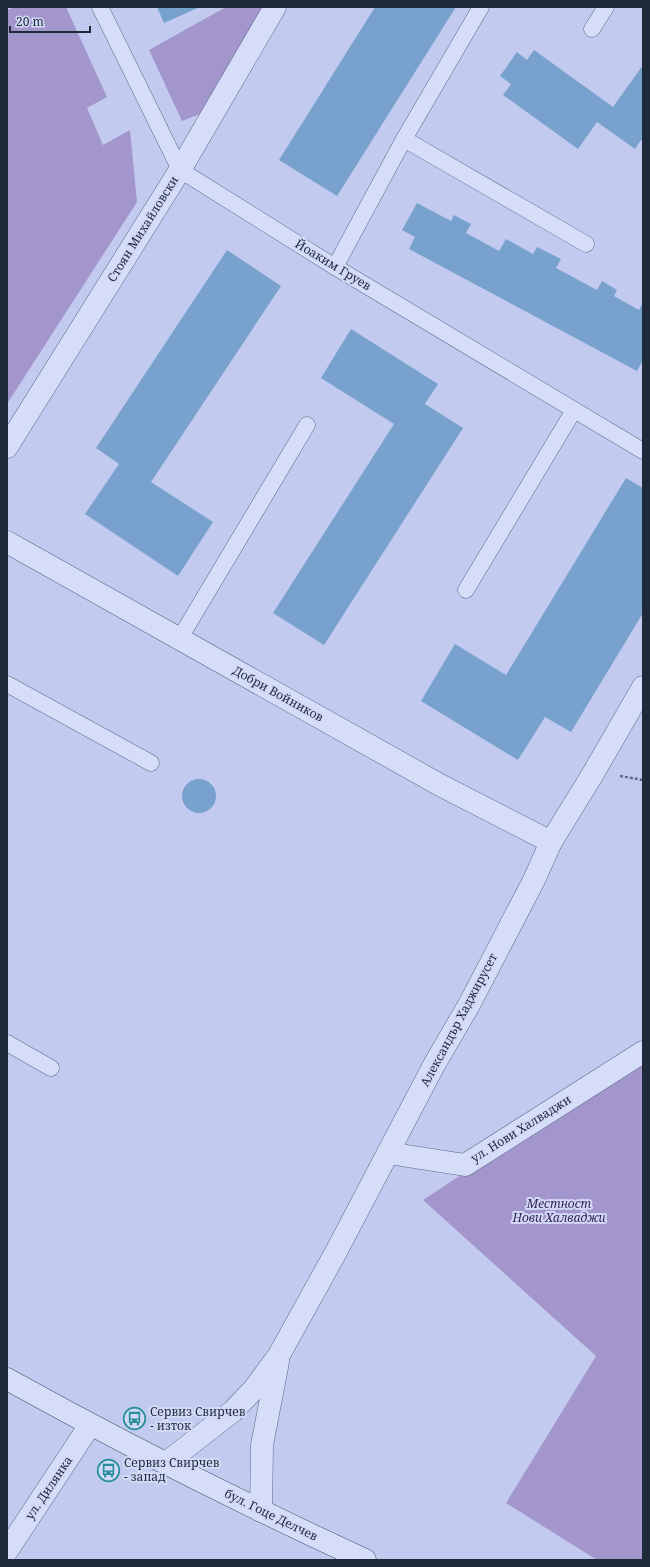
<svg xmlns="http://www.w3.org/2000/svg" width="650" height="1567" font-family="'Noto Serif',serif">
<rect width="100%" height="100%" fill="#c2cbef"/>
<!-- green -->
<g fill="#a296cd">
<polygon points="15,7 66,7 107,97 87,108 103,145 130,130 137,202 7,404 7,10"/>
<polygon points="226,7 269,7 200,114 182,121 149,50"/>
<polygon points="643,1056 643,1560 597,1560 506,1503 596,1356 423,1200"/>
</g>
<!-- building -->
<g fill="#78a1ce">
<polygon points="157,7 200,7 164,23"/>
<polygon points="375,7 456,7 337,196 279,160"/>
<polygon points="534,50 613,107 643,65 643,142 641,140 635,149 597,122 578,149 503,95 511,84 500,76 517,52 527,60"/>
<polygon points="417,203 451,221 454,215 471,224 466,233 499,251 506,239 533,254 537,247 561,259 556,268 597,290 602,281 617,290 614,296 639,310 643,302 643,360 637,371 409,249 415,237 402,230"/>
<polygon points="227,250 281,286 151,482 213,522 178,576 85,514 119,464 96,448"/>
<polygon points="351,329 438,384 425,404 463,428 324,645 273,613 394,424 321,378"/>
<polygon points="626,478 643,488 643,613 571,732 545,717 518,760 421,701 455,644 506,675"/>
<circle cx="199" cy="796" r="17"/>
</g>
<g fill="none" stroke-linecap="round" stroke-linejoin="round">
<defs>
<g id="service">
<polyline points="100,7 180,170 335,267 643,451"/>
<polyline points="592,29 606,7"/>
<polyline points="404,139 586,244"/>
<polyline points="335,267 404,139 481,7"/>
<polyline points="466,590 574,410"/>
<polyline points="180,638 307,425"/>
<polyline points="7,684 151,763"/>
<polyline points="7,1043 51,1068"/>
</g>
<g id="minor">
<polyline points="7,447 180,170 275,7"/>
<polyline points="7,542 440,785 551,842"/>
<polyline points="388,1153 465,1165 643,1052"/>
<polyline points="166,1463 233,1411 254,1389 279,1355 336,1252 434,1065 470,1003 534,880 551,842 594,772 643,687"/>
<polyline points="261,1511 262,1445 278,1362"/>
<polyline points="7,1551 90,1425"/>
</g>
<path id="secondary" d="M 7,1379 C 124,1444 244,1504 365,1560"/>
</defs>
<!-- service casing -->
<use href="#service" stroke="#596b89" stroke-width="17"/>
<!-- minor casing -->
<use href="#minor" stroke="#596b89" stroke-width="23"/>
<!-- secondary casing -->
<use href="#secondary" stroke="#3c4f6b" stroke-width="23"/>
<!-- path -->
<polyline stroke="#596b89" stroke-width="2.5" stroke-dasharray="3 2" stroke-linecap="butt" points="620,776 643,780"/>
<!-- service -->
<use href="#service" stroke="#d6ddf9" stroke-width="16"/>
<!-- minor -->
<use href="#minor" stroke="#d6ddf9" stroke-width="22"/>
<!-- secondary -->
<use href="#secondary" stroke="#d6ddf9" stroke-width="22"/>
</g>
<!-- icons -->
<defs>
<symbol id="bus-ring" viewBox="-11 -11 22 22"><circle r="9.5" fill="#d2d9f6" stroke="#288f9a" stroke-width="1.5"/><path d="M-5-6H5V4H4V6H2V4H-2V6H-4V4H-5ZM-3.5-4V0h7V-4ZM-3.5 1.2v1.5H-2V1.2ZM2 1.2v1.5H3.5V1.2Z" fill="#288f9a"/></symbol>
</defs>
<g fill-rule="evenodd">
<use href="#bus-ring" x="122" y="1406" width="25" height="25"/>
<use href="#bus-ring" x="96" y="1458" width="25" height="25"/>
</g>
<g text-anchor="middle" stroke-width="4" stroke-linejoin="round" paint-order="stroke">
<!-- street labels -->
<g font-size="12" fill="#1e2939" stroke="#d2d9f6">
<text transform="translate(143 229) rotate(-58)" y="4">Стоян Михайловски</text>
<text transform="translate(333 265) rotate(31)" y="4">Йоаким Груев</text>
<text transform="translate(278 694) rotate(29)" y="4">Добри Войников</text>
<text transform="translate(459 1020) rotate(-62)" y="4">Александър Хаджирусет</text>
<text transform="translate(521 1129) rotate(-32)" y="4">ул. Нови Халваджи</text>
<text transform="translate(49 1488) rotate(-56)" y="4">ул. Дилянка</text>
<text transform="translate(271 1515) rotate(26)" y="4">бул. Гоце Делчев</text>
</g>
<!-- park labels -->
<g font-size="12" font-style="italic" fill="#352456" stroke="#d2d9f6">
<text x="559" y="1208">Местност<tspan x="559" dy="14">Нови Халваджи</tspan></text>
</g>
<!-- poi labels -->
<g font-size="12" fill="#1e2939" stroke="#d2d9f6" text-anchor="start">
<text x="150" y="1416">Сервиз Свирчев<tspan x="150" dy="14">- изток</tspan></text>
<text x="124" y="1467">Сервиз Свирчев<tspan x="124" dy="14">- запад</tspan></text>
</g>
</g>
<!-- border -->
<rect width="650" height="1567" fill="none" stroke="#1e2939" stroke-width="16"/>
<!-- scale -->
<path d="M10 26v6h80v-6" fill="none" stroke="#1e2939" stroke-width="2"/>
<text x="16" y="26" font-size="12" fill="#1e2939" stroke="#d2d9f6" stroke-width="3" paint-order="stroke">20 m</text>
</svg>
